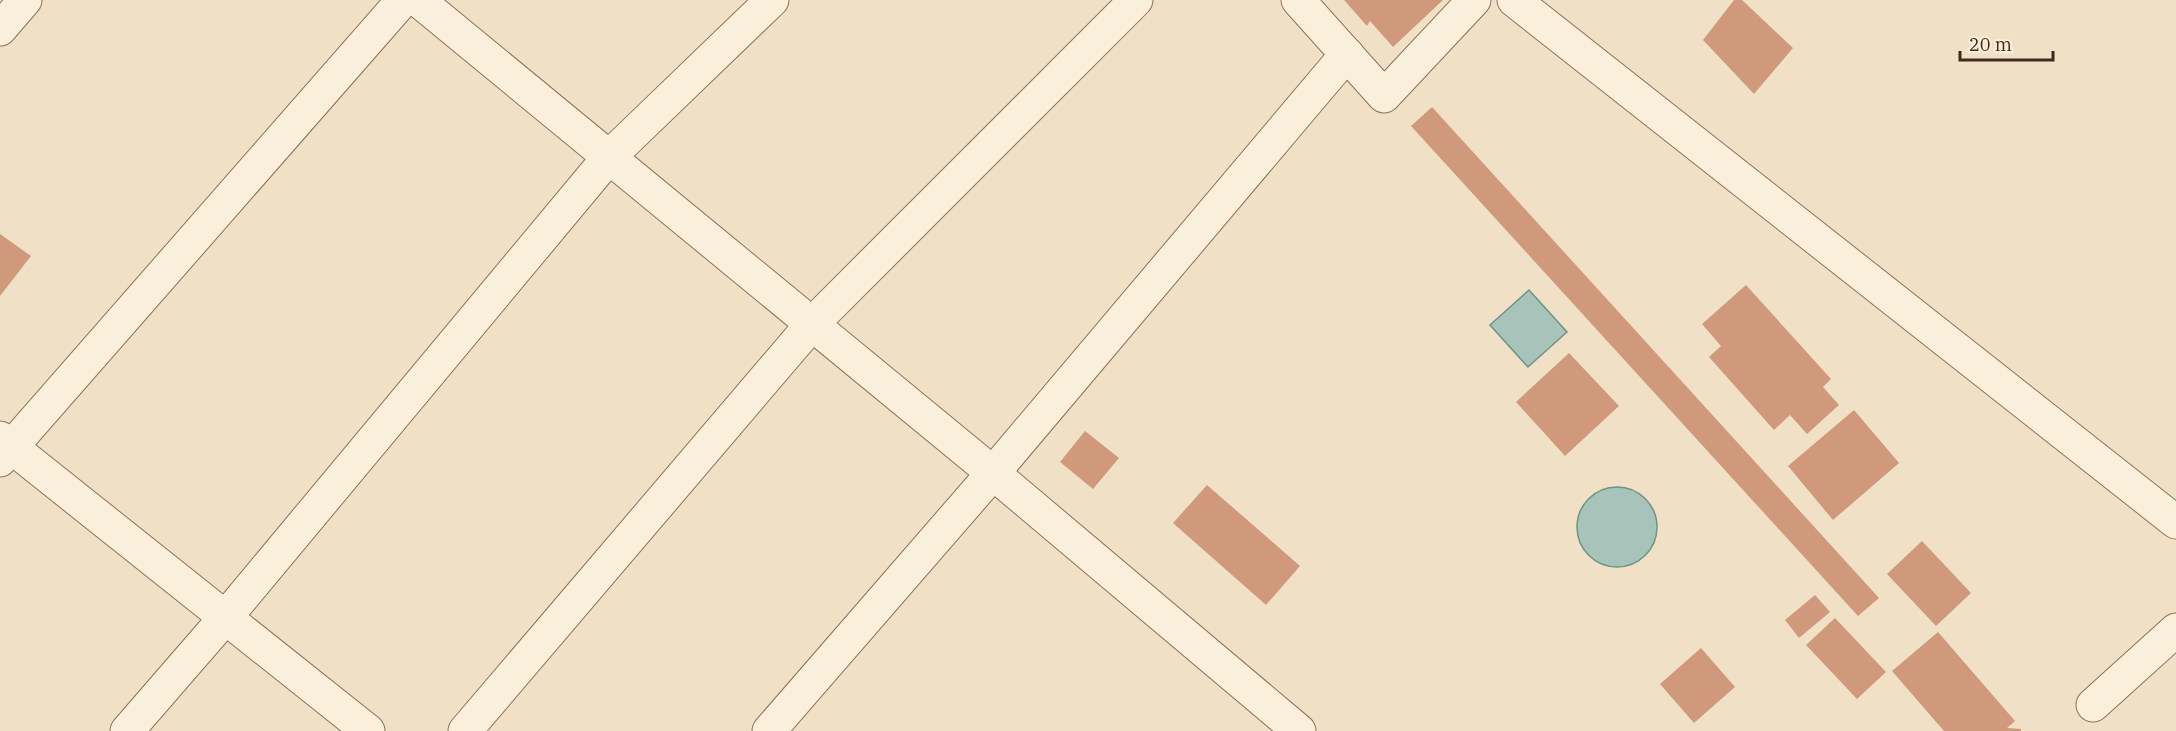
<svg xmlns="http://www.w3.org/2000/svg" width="2176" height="731" font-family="'IBM Plex Serif',serif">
<rect width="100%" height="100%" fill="#f0e1c6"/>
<!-- water -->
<g fill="#a8c4ba" stroke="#6e9387" stroke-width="1.5">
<polygon points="1529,290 1567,332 1528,367 1490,325"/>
<circle cx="1617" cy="527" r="40"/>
</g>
<!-- building -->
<g fill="#d0997b">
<polygon points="1344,0 1443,0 1393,47 1370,21 1367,26"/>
<polygon points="1734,0 1742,0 1793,48 1754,94 1703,40"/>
<polygon points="1432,107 1879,598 1858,616 1411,126"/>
<polygon points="0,234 31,256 0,296"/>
<polygon points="1746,285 1831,379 1823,387 1839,405 1807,434 1790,415 1774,430 1709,357 1721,346 1702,324"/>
<polygon points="1569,353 1619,406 1565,456 1516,402"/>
<polygon points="1854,410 1899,463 1833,520 1788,466"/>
<polygon points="1085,431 1119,458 1093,489 1060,462"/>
<polygon points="1207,485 1300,566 1266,605 1173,523"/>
<polygon points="1922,541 1971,593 1936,626 1887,574"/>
<polygon points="1815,595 1830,612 1799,638 1785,620"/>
<polygon points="1835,618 1886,672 1857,699 1806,645"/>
<polygon points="1938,632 2015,721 2007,728 2021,729 2021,731 1944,731 1892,671"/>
<polygon points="1701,648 1735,687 1694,723 1660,684"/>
</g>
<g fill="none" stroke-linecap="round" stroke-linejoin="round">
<defs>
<g id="minor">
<polyline points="418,0 993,473 1299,731"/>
<polyline points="1298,0 1384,96 1474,0"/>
<polyline points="1514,0 2176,522"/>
<polyline points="0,29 25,0"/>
<polyline points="0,438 368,731"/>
<polyline points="0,460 403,0"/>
<polyline points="2093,705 2176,630"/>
<polyline points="127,731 225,618 609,157 772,0"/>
<polyline points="465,731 812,324 1136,0"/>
<polyline points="769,731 993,473 1347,54"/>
</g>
</defs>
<!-- minor casing -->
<use href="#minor" stroke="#8d725b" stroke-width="35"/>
<!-- minor -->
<use href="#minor" stroke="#faefda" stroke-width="33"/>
</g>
<!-- scale -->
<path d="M1960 51v9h93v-9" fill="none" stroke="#3d2b1f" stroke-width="3"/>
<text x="1969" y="51" font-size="18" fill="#3d2b1f" stroke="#f7ecd6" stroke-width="4.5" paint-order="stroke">20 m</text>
</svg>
